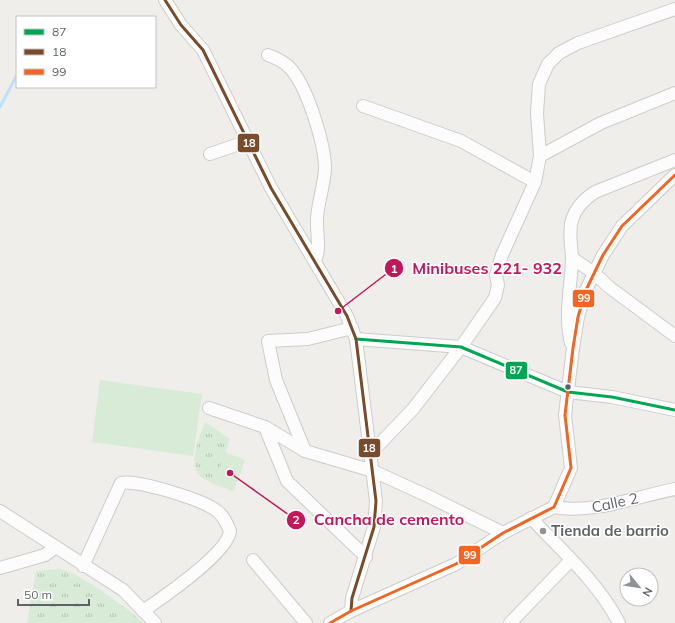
<svg xmlns="http://www.w3.org/2000/svg" width="675" height="623" font-family="Mulish,sans-serif">
<defs>
<pattern id="grass-tufts" width="24" height="20" patternUnits="userSpaceOnUse"><rect width="24" height="20" fill="#d8ebd6"/><path d="M3 7l-1-3M5 7V3M7 7l1-3M15 17l-1-3M17 17v-4M19 17l1-3" fill="none" stroke="#b2c2b1"/></pattern>
</defs>
<rect width="100%" height="100%" fill="#efeeea"/>
<!-- grass -->
<g fill="url(#grass-tufts)">
<path d="M 205,422 L 230,439 L 215,485 C 211,482 203,479 199,475 C 188,461 200,436 205,422 Z"/>
<path d="M 59,569 C 76,570 130,610 143,623 L 27,623 L 36,571 Z"/>
</g>
<!-- pitch -->
<g fill="#d8ebd6">
<polygon points="100,380 202,394 193,456 92,442"/>
<polygon points="225,452 245,460 234,491 215,485"/>
</g>
<g fill="none" stroke-linecap="round" stroke-linejoin="round">
<!-- stream -->
<polyline stroke="#bfe0f9" stroke-width="3" points="0,107 17,75"/>
<defs>
<g id="minor">
<polyline points="165,0 181,25 203,50 271,188 347,316 356,339 376,501 374,527 352,598 351,611"/>
<path d="M 268,55 C 276,58 283,61 289,67 C 307,85 325,144 325,169 C 324,186 318,202 317,218 C 316,229 321,251 315,260"/>
<polyline points="363,106 461,141 535,182"/>
<polyline points="210,154 248,141"/>
<polyline points="540,156 601,123 675,93"/>
<polyline points="572,258 594,273 609,287 675,336"/>
<polyline points="356,339 461,347 568,392 612,397 675,410"/>
<path d="M 571,343 C 564,316 571,287 572,260 C 572,246 568,234 572,220 C 576,207 584,199 595,192 L 675,160"/>
<polyline points="209,408 265,427 305,451 373,471 430,497 503,533"/>
<polyline points="265,427 287,481 366,557"/>
<polyline points="305,451 276,380 268,341 308,339 352,328"/>
<polyline points="370,454 413,409 461,347 495,298 498,285 496,275 502,255 535,182 540,156 537,113 539,84 548,64 559,53 578,43 675,9"/>
<path d="M 554,507 C 594,514 635,497 675,489"/>
<polyline points="0,511 123,590 155,623"/>
<path d="M 531,518 C 562,551 598,582 619,623"/>
<polyline points="253,560 306,623"/>
<path d="M 83,566 L 121,483 C 136,479 204,500 217,511 C 224,516 227,524 230,531 C 228,553 162,598 143,611"/>
<polyline points="0,568 45,555 56,547"/>
<polyline points="330,623 351,611 456,564 503,533 554,507 571,468 565,415 573,348 578,317 586,290 603,255 622,226 675,175"/>
<polyline points="510,623 571,560"/>
</g>
</defs>
<!-- minor casing -->
<use href="#minor" stroke="#cbcccc" stroke-width="14"/>
<!-- minor -->
<use href="#minor" stroke="#fdfcfc" stroke-width="12"/>
<defs>
<polyline id="bus-1" points="356,339 461,347 568,392 612,397 675,410"/>
<polyline id="bus-2" points="165,0 181,25 203,50 271,188 347,316 356,339 376,501 374,527 352,598 351,611"/>
<polyline id="bus-3" points="330,623 351,611 456,564 503,533 554,507 571,468 565,415 573,348 578,317 586,290 603,255 622,226 675,175"/>
</defs>
<!-- bus-1 casing -->
<use href="#bus-1" stroke="#fff" stroke-width="6"/>
<!-- bus-2 casing -->
<use href="#bus-2" stroke="#fff" stroke-width="6"/>
<!-- bus-3 casing -->
<use href="#bus-3" stroke="#fff" stroke-width="6"/>
<!-- bus-1 -->
<use href="#bus-1" stroke="#00a651" stroke-width="3"/>
<!-- bus-2 -->
<use href="#bus-2" stroke="#7a4b2a" stroke-width="3"/>
<!-- bus-3 -->
<use href="#bus-3" stroke="#f26522" stroke-width="3"/>
</g>
<!-- markers -->
<circle fill="#5f6368" stroke="#fff" stroke-width="1.5" cx="568" cy="387" r="3.5"/>
<circle fill="#919496" stroke="#fff" stroke-width="1.5" cx="543" cy="531" r="4"/>
<g text-anchor="middle" stroke-width="3" stroke-linejoin="round" paint-order="stroke">
<!-- street labels -->
<g font-size="15" fill="#5f6368" stroke="#fff">
<text transform="translate(615 503) rotate(-12)" y="5">Calle 2</text>
</g>
<!-- poi labels -->
<g font-size="15" font-weight="bold" fill="#5f6368" stroke="#fff" text-anchor="start">
<text x="551" y="536">Tienda de barrio</text>
</g>
</g>
<!-- callouts -->
<path fill="none" stroke="#c2185b" stroke-width="1.5" d="M338 311L394 268M230 473L296 520"/>
<g fill="#c2185b" stroke="#fff" stroke-width="1.5">
<circle cx="338" cy="311" r="4"/>
<circle cx="230" cy="473" r="4"/>
<circle cx="394" cy="268" r="10"/>
<circle cx="296" cy="520" r="10"/>
</g>
<g font-size="12" text-anchor="middle" font-weight="bold" fill="#fff">
<text x="394" y="273">1</text>
<text x="296" y="524">2</text>
</g>
<g font-size="16" text-anchor="middle" font-weight="bold" fill="#c2185b" stroke="#fff" stroke-width="3" stroke-linejoin="round" paint-order="stroke">
<text x="487" y="274">Minibuses 221- 932</text>
<text x="389" y="525">Cancha de cemento</text>
</g>
<g stroke="#fff" stroke-width="1.5">
<rect x="237" y="133" width="23" height="20" rx="4" fill="#7a4b2a"/>
<rect x="572" y="289" width="23" height="19" rx="4" fill="#f26522"/>
<rect x="505" y="361" width="23" height="19" rx="4" fill="#00a651"/>
<rect x="358" y="438" width="23" height="20" rx="4" fill="#7a4b2a"/>
<rect x="458" y="545" width="23" height="20" rx="4" fill="#f26522"/>
</g>
<g font-size="11" text-anchor="middle" font-weight="bold" fill="#fff">
<text x="249" y="147">18</text>
<text x="584" y="302">99</text>
<text x="516" y="374">87</text>
<text x="369" y="452">18</text>
<text x="470" y="559">99</text>
</g>
<!-- legend -->
<rect x="16" y="16" width="140" height="72" fill="#ffffff" stroke="#bfc1c3"/>
<rect x="24" y="29" width="20" height="6" fill="#00a651" stroke="#bfc1c3"/>
<text x="52" y="36" font-size="12" fill="#5f6368">87</text>
<rect x="24" y="49" width="20" height="6" fill="#7a4b2a" stroke="#bfc1c3"/>
<text x="52" y="56" font-size="12" fill="#5f6368">18</text>
<rect x="24" y="69" width="20" height="6" fill="#f26522" stroke="#bfc1c3"/>
<text x="52" y="76" font-size="12" fill="#5f6368">99</text>
<!-- north arrow -->
<g transform="translate(639 587) rotate(120)"><circle r="19" fill="#ffffff" stroke="#bfc1c3"/>
<path d="M0-3L7 15L0 10L-7 15Z" fill="#919496"/>
<text y="-6" font-size="11" font-weight="bold" text-anchor="middle" fill="#5f6368">N</text>
</g>
<!-- scale -->
<path d="M18 599v6h71v-6" fill="none" stroke="#5f6368" stroke-width="2"/>
<text x="24" y="599" font-size="12" fill="#5f6368" stroke="#ffffff" stroke-width="3" paint-order="stroke">50 m</text>
</svg>
